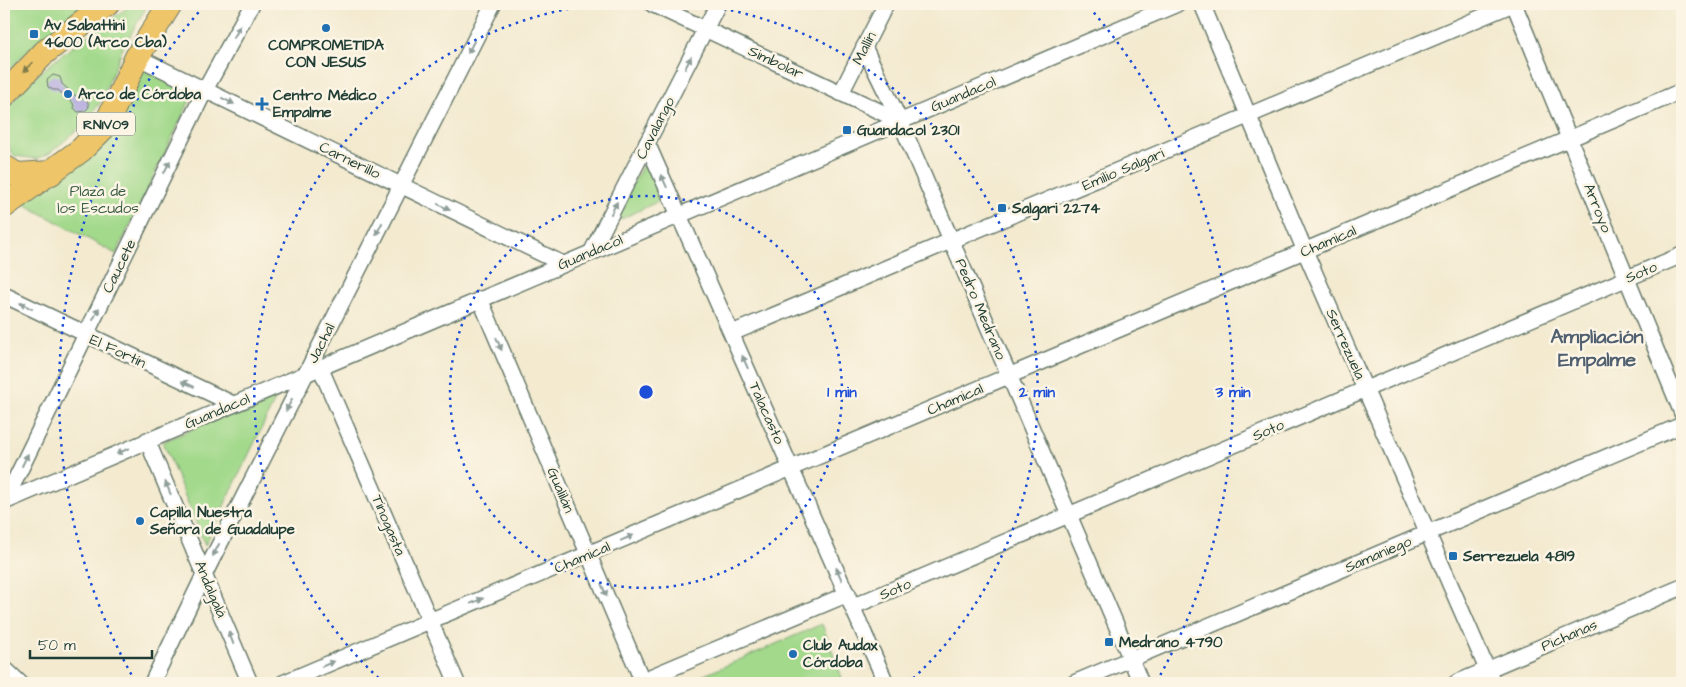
<svg xmlns="http://www.w3.org/2000/svg" width="1686" height="687" font-family="'Architects Daughter',sans-serif">
<rect width="100%" height="100%" fill="#fcf5e5"/>
<filter id="ink" filterUnits="userSpaceOnUse"><feTurbulence type="fractalNoise" baseFrequency=".02" numOctaves="2"/><feDisplacementMap in="SourceGraphic" scale="10" xChannelSelector="R" yChannelSelector="G"/><feConvolveMatrix kernelMatrix="1 2 1 2 8 2 1 2 1" color-interpolation-filters="sRGB"/></filter>
<filter id="wash" filterUnits="userSpaceOnUse"><feTurbulence type="fractalNoise" baseFrequency=".0096" numOctaves="4" result="noise"/><feDisplacementMap in="SourceGraphic" scale="20" xChannelSelector="R" yChannelSelector="G"/><feGaussianBlur stdDeviation="1.12" result="paint"/><feColorMatrix in="noise" values="0 0 0 0 0 0 0 0 0 0 0 0 0 0 0 0 0 1.4 0 .05"/><feComposite in="paint" operator="in"/></filter>
<g filter="url(#wash)">
<rect width="100%" height="100%" fill="#f3ead0"/>
<!-- green -->
<g fill="#a2d98b" stroke="#608b60">
<polygon points="4,4 84,4 35,44 4,75"/>
<path d="M 132,4 L 148,4 L 122,50 L 100,103 L 82,126 L 50,153 L 37,159 L 15,156 C 6,146 0,132 4,118 C 17,80 99,29 132,4 Z"/>
<polygon points="141,68 193,94 116,254 24,204"/>
<polygon points="643,165 651,168 663,194 659,201 621,219 616,217"/>
<polygon points="279,392 205,545 163,442"/>
<polygon points="822,624 844,683 686,683"/>
</g>
<g id="blocks">
<!-- building -->
<polygon fill="#aba2df" points="53,75 60,77 62,84 77,97 87,99 89,107 85,111 78,112 74,108 73,103 58,90 53,90 48,87 47,80"/>
</g>
</g>
<g filter="url(#ink)">
<use href="#blocks" fill-opacity="0" stroke="#697a6b" stroke-width="1"/>
<g fill="none" stroke-linecap="round" stroke-linejoin="round">
<defs>
<g id="minor">
<polyline points="652,4 900,121"/>
<polyline points="1202,4 1305,251 1493,683"/>
<polyline points="1514,4 1682,413"/>
<polyline points="864,47 900,121 1141,683"/>
<polyline points="137,57 563,264"/>
<polyline points="841,93 886,4"/>
<polyline points="647,143 886,683"/>
<polyline points="592,251 718,4"/>
<polyline points="4,295 233,404"/>
<polyline points="480,299 642,680"/>
<polyline points="732,333 1513,4"/>
<polyline points="320,367 457,683"/>
<polyline points="147,440 250,683"/>
<polyline points="4,502 1177,4"/>
<polyline points="4,503 205,90 252,4"/>
<polyline points="854,606 1682,255"/>
<polyline points="4,668 20,683"/>
<polyline points="152,683 205,573 493,4"/>
<polyline points="283,683 1682,91"/>
<polyline points="636,683 848,594"/>
<polyline points="1074,683 1682,425"/>
<polyline points="1456,683 1682,587"/>
</g>
<g id="primary">
<polyline points="4,95 45,52 107,4"/>
<polyline points="4,167 17,175 51,173"/>
<polyline points="4,206 81,150 106,125 137,57 170,4"/>
</g>
</defs>
<!-- minor casing -->
<use href="#minor" stroke="#697a6b" stroke-width="18"/>
<!-- primary casing -->
<use href="#primary" stroke="#697a6b" stroke-width="26"/>
<!-- minor -->
<use href="#minor" stroke="#fff" stroke-width="15"/>
<!-- primary -->
<use href="#primary" stroke="#eec569" stroke-width="24"/>
</g>
<!-- one-way arrows -->
<defs><path id="oneway-solid" d="M-6-.8H1V-3.2L6.5 0L1 3.2V.8H-6Z" transform="scale(1.25)"/></defs>
<g fill="#8f9e9a">
<use href="#oneway-solid" transform="translate(237 32) rotate(-61)"/>
<use href="#oneway-solid" transform="translate(471 47) rotate(117)"/>
<use href="#oneway-solid" transform="translate(688 63) rotate(-63)"/>
<use href="#oneway-solid" transform="translate(228 101) rotate(26)"/>
<use href="#oneway-solid" transform="translate(167 167) rotate(-64)"/>
<use href="#oneway-solid" transform="translate(664 181) rotate(-114)"/>
<use href="#oneway-solid" transform="translate(444 207) rotate(26)"/>
<use href="#oneway-solid" transform="translate(614 208) rotate(-63)"/>
<use href="#oneway-solid" transform="translate(379 229) rotate(117)"/>
<use href="#oneway-solid" transform="translate(26 306) rotate(-154)"/>
<use href="#oneway-solid" transform="translate(96 314) rotate(-64)"/>
<use href="#oneway-solid" transform="translate(499 344) rotate(67)"/>
<use href="#oneway-solid" transform="translate(745 362) rotate(-114)"/>
<use href="#oneway-solid" transform="translate(188 384) rotate(-155)"/>
<use href="#oneway-solid" transform="translate(289 405) rotate(117)"/>
<use href="#oneway-solid" transform="translate(123 451) rotate(157)"/>
<use href="#oneway-solid" transform="translate(25 460) rotate(-64)"/>
<use href="#oneway-solid" transform="translate(168 488) rotate(-113)"/>
<use href="#oneway-solid" transform="translate(627 538) rotate(-23)"/>
<use href="#oneway-solid" transform="translate(216 550) rotate(117)"/>
<use href="#oneway-solid" transform="translate(839 574) rotate(-114)"/>
<use href="#oneway-solid" transform="translate(604 590) rotate(67)"/>
<use href="#oneway-solid" transform="translate(477 601) rotate(-23)"/>
<use href="#oneway-solid" transform="translate(231 638) rotate(-112)"/>
<use href="#oneway-solid" transform="translate(328 664) rotate(-23)"/>
</g>
<use fill="#7c7a4c" href="#oneway-solid" transform="translate(28 67) rotate(135)"/>
</g>
<!-- distance rings -->
<g fill="none" stroke="#1d4ed8" stroke-width="2.5" stroke-dasharray="2.5 5">
<circle cx="646" cy="392" r="196"/>
<path d="M384 683A391 391 0 0 1 598 4M694 4A391 391 0 0 1 908 683"/>
<path d="M135 681A587 587 0 0 1 203 7M1089 7A587 587 0 0 1 1157 681"/>
</g>
<!-- markers -->
<g fill="#1f6fb2" stroke="#fcf5e5" stroke-width="2">
<circle cx="326" cy="28" r="5"/>
<rect x="29" y="29" width="10" height="10" rx="2.5"/>
<circle cx="68" cy="94" r="5"/>
<path d="M259.5 96.5h5v5h5v5h-5v5h-5v-5h-5v-5h5z"/>
<rect x="842" y="125" width="10" height="10" rx="2.5"/>
<rect x="997" y="203" width="10" height="10" rx="2.5"/>
<circle cx="140" cy="521" r="5"/>
<rect x="1448" y="551" width="10" height="10" rx="2.5"/>
<rect x="1104" y="637" width="10" height="10" rx="2.5"/>
<circle cx="793" cy="654" r="5"/>
</g>
<g text-anchor="middle" stroke-width="5" stroke-linejoin="round" paint-order="stroke">
<!-- shield labels -->
<rect fill="#fcf5e5" stroke="#617469" stroke-width="1" x="77" y="112.5" width="58" height="23" rx="4"/>
<g font-size="14" font-weight="bold" fill="#1f3d34">
<text x="106" y="129">RN1V09</text>
</g>
<!-- poi labels -->
<g font-size="15" font-weight="bold" fill="#1f3d34" stroke="#fcf5e5" text-anchor="start">
<text x="44" y="30">Av Sabattini<tspan x="44" dy="17">4600 (Arco Cba)</tspan></text>
<text x="326" y="50" text-anchor="middle">COMPROMETIDA<tspan x="326" dy="17">CON JESUS</tspan></text>
<text x="78" y="99">Arco de Córdoba</text>
<text x="273" y="100">Centro Médico<tspan x="273" dy="17">Empalme</tspan></text>
<text x="857" y="135">Guandacol 2301</text>
<text x="1012" y="213">Salgari 2274</text>
<text x="150" y="517">Capilla Nuestra<tspan x="150" dy="17">Señora de Guadalupe</tspan></text>
<text x="1463" y="561">Serrezuela 4819</text>
<text x="1119" y="647">Medrano 4790</text>
<text x="803" y="650">Club Audax<tspan x="803" dy="17">Córdoba</tspan></text>
</g>
<!-- street labels -->
<g font-size="15" fill="#1f3d34" stroke="#fcf5e5">
<text transform="translate(864 48) rotate(-63)" y="5">Mallín</text>
<text transform="translate(776 62) rotate(25)" y="5">Simbolar</text>
<text transform="translate(963 94) rotate(-23)" y="5">Guandacol</text>
<text transform="translate(655 128) rotate(-63)" y="5">Cavalango</text>
<text transform="translate(350 160) rotate(26)" y="5">Carnerillo</text>
<text transform="translate(1123 169) rotate(-23)" y="5">Emilio Salgari</text>
<text transform="translate(1598 208) rotate(68)" y="5">Arroyo</text>
<text transform="translate(1328 241) rotate(-23)" y="5">Chamical</text>
<text transform="translate(590 252) rotate(-23)" y="5">Guandacol</text>
<text transform="translate(119 266) rotate(-64)" y="5">Caucete</text>
<text transform="translate(1641 272) rotate(-23)" y="5">Soto</text>
<text transform="translate(981 309) rotate(67)" y="5">Pedro Medrano</text>
<text transform="translate(321 343) rotate(-63)" y="5">Jachal</text>
<text transform="translate(1346 344) rotate(66)" y="5">Serrezuela</text>
<text transform="translate(118 351) rotate(25)" y="5">El Fortín</text>
<text transform="translate(955 399) rotate(-23)" y="5">Chamical</text>
<text transform="translate(217 411) rotate(-23)" y="5">Guandacol</text>
<text transform="translate(767 413) rotate(66)" y="5">Talacasto</text>
<text transform="translate(1268 430) rotate(-23)" y="5">Soto</text>
<text transform="translate(561 490) rotate(67)" y="5">Gualilán</text>
<text transform="translate(389 525) rotate(67)" y="5">Tinogasta</text>
<text transform="translate(1378 554) rotate(-23)" y="5">Samaniego</text>
<text transform="translate(582 557) rotate(-23)" y="5">Chamical</text>
<text transform="translate(211 589) rotate(67)" y="5">Andalgalá</text>
<text transform="translate(895 589) rotate(-23)" y="5">Soto</text>
<text transform="translate(1569 635) rotate(-23)" y="5">Pichanas</text>
</g>
<!-- park labels -->
<g font-size="15" fill="#395c45" stroke="#fcf5e5">
<text x="98" y="196">Plaza de<tspan x="98" dy="17">los Escudos</tspan></text>
</g>
<!-- district labels -->
<g font-size="20" font-weight="bold" fill="#506070" stroke="#fcf5e5">
<text x="1597" y="343">Ampliación<tspan x="1597" dy="23">Empalme</tspan></text>
</g>
</g>
<circle cx="646" cy="392" r="8" fill="#1d4ed8" stroke="#fcf5e5" stroke-width="2.5"/>
<g font-size="15" text-anchor="middle" font-weight="bold" fill="#1d4ed8" stroke="#fcf5e5" stroke-width="5" stroke-linejoin="round" paint-order="stroke">
<text x="842" y="397">1 min</text>
<text x="1037" y="397">2 min</text>
<text x="1233" y="397">3 min</text>
</g>
<!-- margin -->
<rect width="1686" height="687" fill="none" stroke="#fcf5e5" stroke-width="20"/>
<!-- scale -->
<path d="M30 650v8h122v-8" fill="none" stroke="#1f3d34" stroke-width="2.5"/>
<text x="38" y="650" font-size="15" fill="#1f3d34" stroke="#fcf5e5" stroke-width="4" paint-order="stroke">50 m</text>
</svg>
